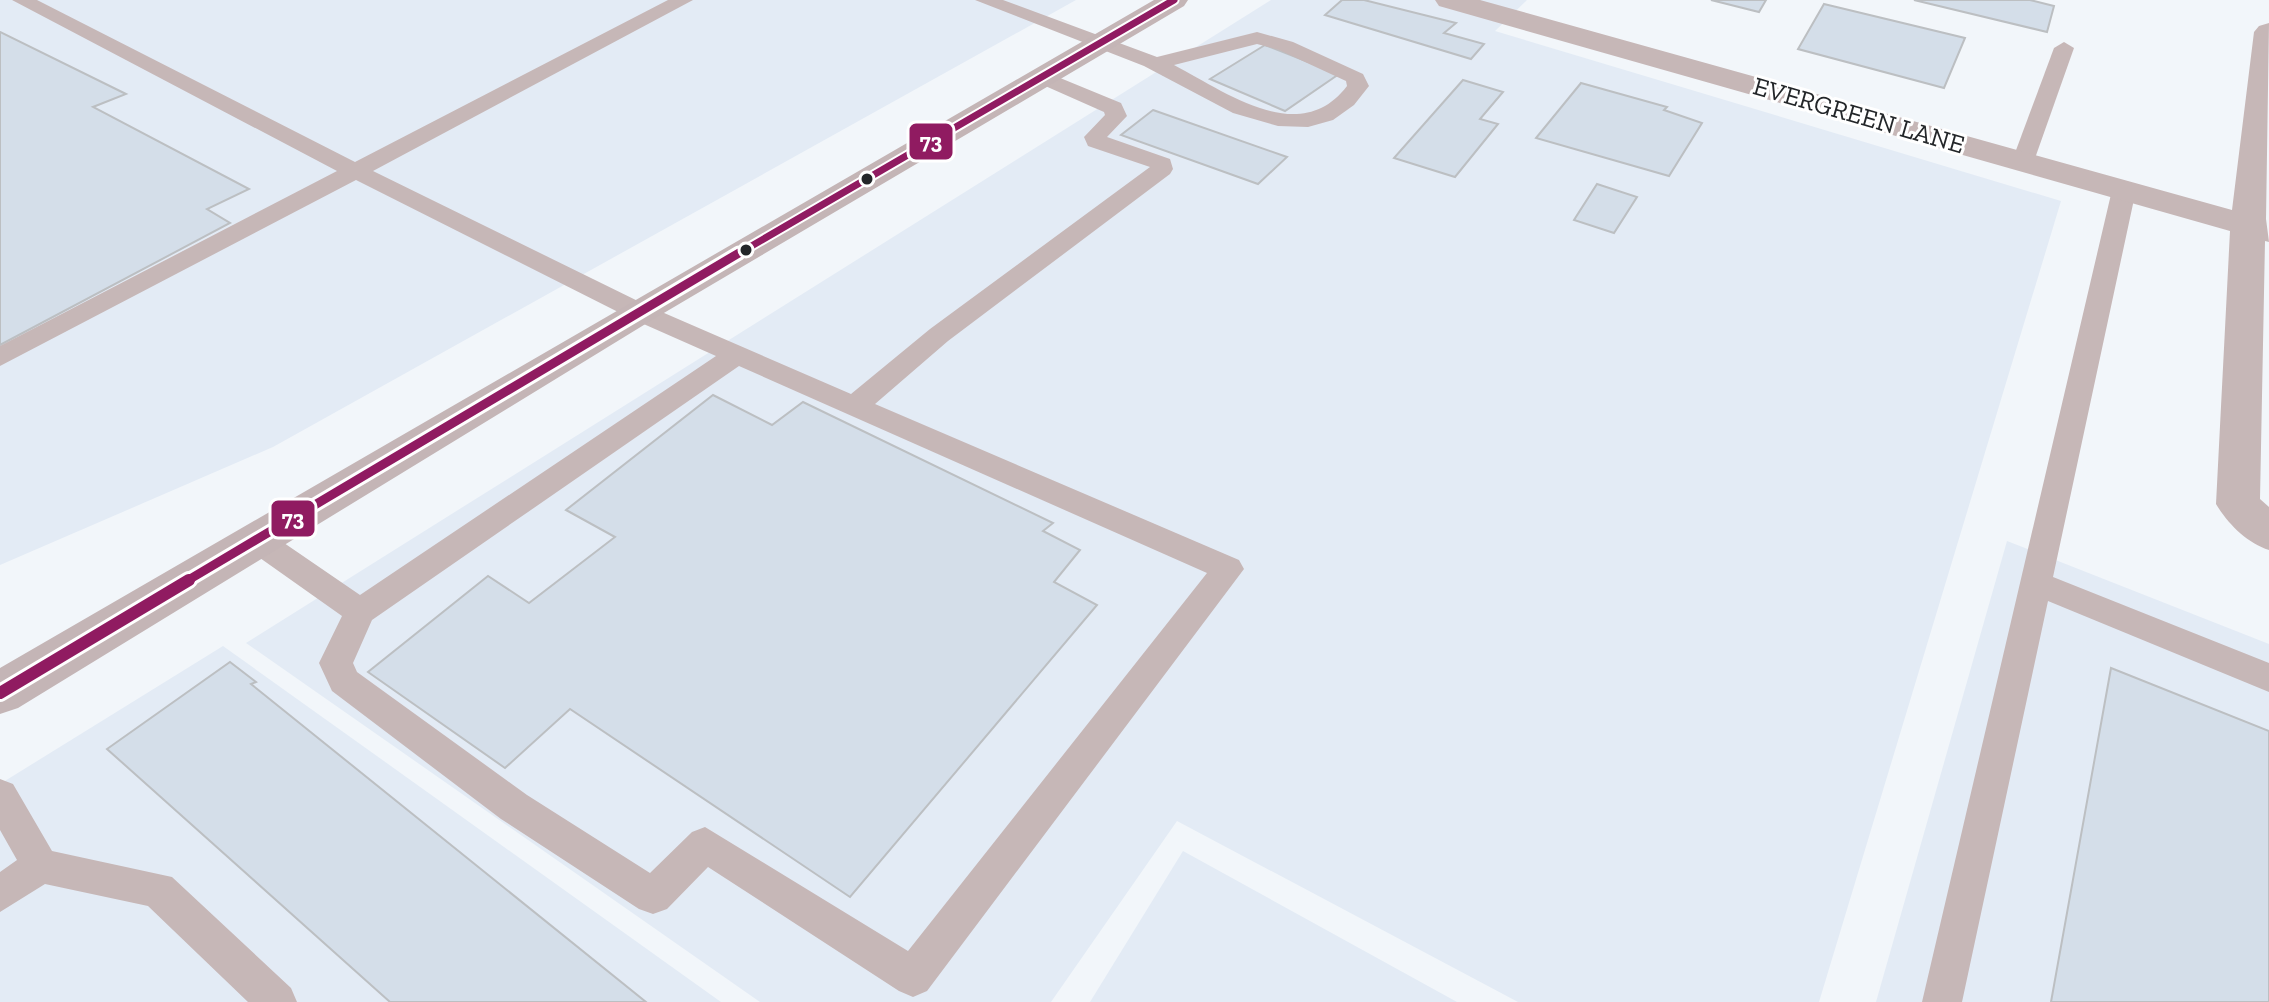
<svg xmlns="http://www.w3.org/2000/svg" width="2269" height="1002" font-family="'Zilla Slab',serif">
<rect width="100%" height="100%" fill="#f2f6fa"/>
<!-- built -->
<g fill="#e3ebf5">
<polygon points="0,0 1076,0 273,447 0,565"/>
<polygon points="1271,0 1527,0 1495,31 2061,201 1819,1002 1518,1002 1177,821 1051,1002 760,1002 246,643"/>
<polygon points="2007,541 2269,644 2269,1002 1876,1002"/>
<polygon points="223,646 721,1002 0,1002 0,784"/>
<polygon points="1183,851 1457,1002 1090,1002"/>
</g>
<!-- building -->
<g fill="#d4dee9" stroke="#bcbfc2" stroke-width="2">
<polygon points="1342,0 1364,0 1456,23 1444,33 1484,44 1471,59 1325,15"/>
<polygon points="1711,0 1766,0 1759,12"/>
<polygon points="1914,0 2030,0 2054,6 2047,32"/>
<polygon points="1824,4 1965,38 1944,88 1798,49"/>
<polygon points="0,32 126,94 93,107 249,189 207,209 230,223 0,345"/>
<polygon points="1265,45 1339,74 1285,111 1210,79"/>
<polygon points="1463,80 1503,92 1480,119 1498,124 1455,177 1394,158"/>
<polygon points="1581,83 1667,107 1664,110 1702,123 1669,176 1536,138"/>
<polygon points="1153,110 1287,157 1258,184 1121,135"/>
<polygon points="1597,184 1637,197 1614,233 1574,220"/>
<polygon points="713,395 772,425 803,402 1053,523 1043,531 1080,550 1054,582 1097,605 850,897 570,709 505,768 368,672 488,576 529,603 615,537 566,510"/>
<polygon points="230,662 256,682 251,684 646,1002 390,1002 107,749"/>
<polygon points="2111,668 2269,731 2269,1002 2051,1002"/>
</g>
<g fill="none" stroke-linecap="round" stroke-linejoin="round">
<!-- lane -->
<g fill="#c6b7b7" fill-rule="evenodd">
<path d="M 12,0 L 37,0 L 355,162 L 668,0 L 693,0 L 373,171 L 648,306 L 851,394 L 930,329 L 1150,167 L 1088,146 L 1084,137 L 1105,115 L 1104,112 L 1034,81 L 1031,77 L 1034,73 L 1048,73 L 1121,103 L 1127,116 L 1107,137 L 1170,159 L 1173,169 L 1170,174 L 948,341 L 875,404 L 1239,560 L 1244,569 L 927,991 L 913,997 L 899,991 L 708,867 L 667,909 L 653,914 L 639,909 L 501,819 L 332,691 L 319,663 L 342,616 L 246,548 L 242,540 L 246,532 L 257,528 L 268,532 L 360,595 L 716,356 L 630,318 L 356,180 L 0,366 L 0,346 L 337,171 ZM 739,366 L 1207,573 L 908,951 L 705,827 L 692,832 L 650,873 L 527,795 L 357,672 L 353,663 L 372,620 Z"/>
<path d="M 975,0 L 1003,0 L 1157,57 L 1257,32 L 1293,42 L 1363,74 L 1369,86 L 1354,105 L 1333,120 L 1308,127 L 1278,126 L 1233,113 L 1144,66 ZM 1257,44 L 1279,50 L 1346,81 L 1347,86 C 1300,148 1226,92 1174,65 Z"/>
<polygon points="2064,42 2074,48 2034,161 2023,168 2015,166 2012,161 2054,48"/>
<polygon points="2124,183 2136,190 2053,577 2269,663 2269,692 2048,601 1962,1002 1922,1002 2112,190"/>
<polygon points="0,779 13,784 52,851 172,877 291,988 297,1002 248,1002 148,906 45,884 0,912 0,872 17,860 0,830"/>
</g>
<!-- street -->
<path fill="#c6b7b7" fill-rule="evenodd" d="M 1435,0 L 1480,0 L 2232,210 L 2254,32 L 2259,26 L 2269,23 L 2266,219 L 2269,242 L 2265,241 L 2260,499 L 2269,507 L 2269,550 C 2247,543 2228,524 2216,504 L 2230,231 L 1439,6 Z"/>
<!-- secondary -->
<polygon fill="#c4b5b6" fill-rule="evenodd" points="1154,0 1188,0 1184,6 652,320 18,708 0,714 0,668"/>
<defs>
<polyline id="bus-1-far2" points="736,255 1174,0"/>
<polyline id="bus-1-far1" points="185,582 739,253"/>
<polyline id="bus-1" points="0,693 189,580"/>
</defs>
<!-- bus-1-far2 casing -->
<use href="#bus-1-far2" stroke="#fff" stroke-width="11"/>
<!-- bus-1-far1 casing -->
<use href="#bus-1-far1" stroke="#fff" stroke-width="15"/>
<!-- bus-1 casing -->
<use href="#bus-1" stroke="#fff" stroke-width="18"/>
<!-- bus-1-far2 -->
<use href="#bus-1-far2" stroke="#901b61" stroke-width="7"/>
<!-- bus-1-far1 -->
<use href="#bus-1-far1" stroke="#901b61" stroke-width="9"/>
<!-- bus-1 -->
<use href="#bus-1" stroke="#901b61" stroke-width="12"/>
</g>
<!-- markers -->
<g fill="#232629" stroke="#fff" stroke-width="3">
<circle cx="867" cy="179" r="7"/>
<circle cx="746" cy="250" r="7"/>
</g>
<g text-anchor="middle" stroke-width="6" stroke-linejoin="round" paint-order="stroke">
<!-- far-street labels -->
<g font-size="26" fill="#232629" stroke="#fff">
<text transform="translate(1859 115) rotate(16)" y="9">EVERGREEN LANE</text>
</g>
</g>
<g stroke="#fff" stroke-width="3">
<rect x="908" y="122" width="46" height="39" rx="8" fill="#901b61"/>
<rect x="270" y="499" width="46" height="39" rx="8" fill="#901b61"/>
</g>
<g font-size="22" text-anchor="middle" font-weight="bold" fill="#fff">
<text x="931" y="149">73</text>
<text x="293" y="526">73</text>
</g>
</svg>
